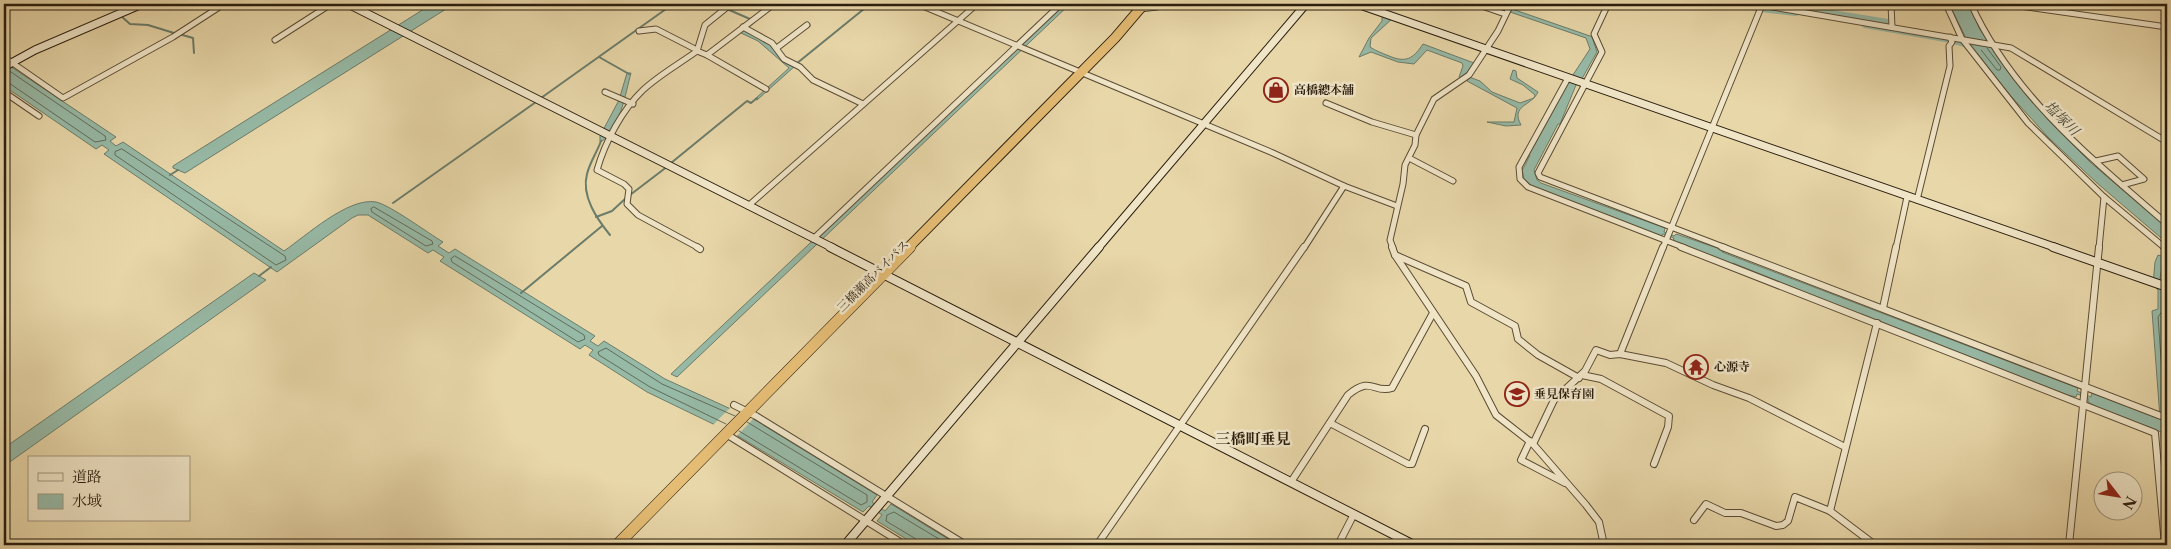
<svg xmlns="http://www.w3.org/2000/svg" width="2171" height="549" font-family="'Libre Caslon Text','Noto Serif JP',serif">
<rect width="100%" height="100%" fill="#e8d7a9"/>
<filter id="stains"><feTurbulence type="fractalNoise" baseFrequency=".004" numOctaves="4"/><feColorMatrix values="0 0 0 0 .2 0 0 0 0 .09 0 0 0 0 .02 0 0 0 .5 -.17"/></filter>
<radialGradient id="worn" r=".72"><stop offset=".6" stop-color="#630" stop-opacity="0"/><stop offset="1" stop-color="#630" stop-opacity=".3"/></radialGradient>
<!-- water -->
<g fill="#97baa7" stroke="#6b7c6a">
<polygon points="432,4 454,4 185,173 173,168 173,166"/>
<polygon points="1064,4 1070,4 677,377 671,374"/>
<polygon points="1949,4 1970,4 1979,28 1988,41 2021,88 2052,124 2090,162 2167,228 2167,243 2097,183 2048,137 2010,95 1968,42"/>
<polygon points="1512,9 1590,36 1592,37 1597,52 1579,84 1576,85 1560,124 1558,124 1534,170 1537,180 1541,183 1665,228 1664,232 1674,236 1676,234 1723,250 1722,252 2078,388 2077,391 2091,397 2092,393 2098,395 2160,418 2152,311 2158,309 2158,290 2153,285 2155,262 2158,255 2164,257 2160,278 2165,284 2167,296 2167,480 2166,466 2162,464 2161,432 2097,407 2088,402 2088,398 2077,394 2076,397 2068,395 1859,313 1859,314 1733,263 1732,265 1673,241 1674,238 1663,234 1661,236 1532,186 1524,179 1522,169 1523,169 1530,155 1529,154 1567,84 1590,49 1586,38 1510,12"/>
<path d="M 1382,16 L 1393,18 L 1371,38 L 1370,47 C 1376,51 1382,53 1389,56 C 1406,63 1413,59 1423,44 L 1474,63 L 1462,79 L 1459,77 L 1463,66 L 1462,63 L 1427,50 L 1414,64 L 1398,62 L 1371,52 L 1359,57 L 1369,38 L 1382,21 Z"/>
<polygon points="744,30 765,40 795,66 757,100 755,99 789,68 758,41 741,33"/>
<path d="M 4,62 L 116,137 L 110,141 L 116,146 L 123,142 L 284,251 C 306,236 348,197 376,202 C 390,205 428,233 443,242 L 438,246 L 449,253 L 455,249 L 595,336 L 590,341 L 598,346 L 604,341 L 665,379 L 755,420 L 877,495 L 872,502 L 885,511 L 891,504 L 958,545 L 916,545 L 877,521 L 882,515 L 869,506 L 863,512 L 738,436 L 647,392 L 589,355 L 593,350 L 585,345 L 580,349 L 440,261 L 444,257 L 433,250 L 428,253 L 368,215 L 358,215 L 352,218 L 277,272 L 104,154 L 109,150 L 102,145 L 96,149 L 4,86 Z"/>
<path d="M 1513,70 L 1516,71 L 1517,78 L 1538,92 C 1532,106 1510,105 1521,125 L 1506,126 L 1487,122 L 1514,122 L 1517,108 L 1467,81 L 1469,77 L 1480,81 L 1492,92 L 1520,103 L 1534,98 L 1535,95 L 1523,85 L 1510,79 Z"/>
<path d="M 627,73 L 631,73 C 626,91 619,134 600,142 L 600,136 L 619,100 Z"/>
<polygon points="254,273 266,280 4,466 4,448"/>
</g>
<!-- pier -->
<polygon fill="#e8d7a9" points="732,406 754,418 736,437 713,425"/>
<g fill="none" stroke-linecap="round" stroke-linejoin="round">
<!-- shore -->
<g stroke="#606c5a" stroke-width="1">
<polyline points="1978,46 1997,70 2000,70 2001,67 1987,48"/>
<polyline points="4,82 9,83 95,142 106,140 105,136 8,70"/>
<polygon points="122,149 285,256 286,260 276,265 115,155 115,152"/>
<polygon points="374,207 432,241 433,244 426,246 372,212 371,209"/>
<polygon points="455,256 584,335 585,339 578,342 452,262 451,259"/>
<polyline points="2163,291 2163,310 2158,317 2165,414"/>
<polyline points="726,424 650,387 599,355 598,352 606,348 662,384 735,416"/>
<polyline points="739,431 861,505 867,502 867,495 747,422"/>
<polyline points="918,545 916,539 886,521 887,515 894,512 949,545"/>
</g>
<!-- stream -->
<g stroke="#6b7c6a" stroke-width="2">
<polyline points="710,4 722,9"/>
<polyline points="727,9 750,19"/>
<polyline points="121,16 130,24 148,25 174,33"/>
<polyline points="747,28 755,21"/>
<polyline points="179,34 193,38 194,53"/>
<polyline points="599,57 629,74"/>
<polyline points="796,64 870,4"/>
<polyline points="541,98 673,4"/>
<path d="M 601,141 C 597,152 590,162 587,174 C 581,196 597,219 610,235"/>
<polyline points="671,163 747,101 751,103 757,98"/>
<polyline points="170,175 178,170"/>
<polyline points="630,195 668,166"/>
<polyline points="393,203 536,102"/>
<polyline points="596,217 612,211 626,198"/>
<polyline points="259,276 271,267"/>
<polyline points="521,293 602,226"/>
</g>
<!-- canal -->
<g stroke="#97baa7" stroke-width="6">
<polyline points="1741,4 1761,9 1796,13"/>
<polyline points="1776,4 1888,22"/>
<polyline points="1865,25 1951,40 1979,48"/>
</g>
<defs>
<g id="street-far1">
<polyline points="119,4 127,11"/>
<polyline points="918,4 1273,153 1344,186 1397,206"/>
<polyline points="1138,4 1140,9 1157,7 1160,4"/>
<polyline points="1476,4 1505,14"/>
<polyline points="1608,4 1594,34 1602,52 1538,173 1540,177 1726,248"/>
<polyline points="1755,4 2011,48 2167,142"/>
<polyline points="1891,4 1892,27"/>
<polyline points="1946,4 1962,39 2028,123 2104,197 2165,248"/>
<path d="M 1971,4 C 2012,95 2093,160 2167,224"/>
<polyline points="2006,4 2167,27"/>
<polyline points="743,27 772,43 784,59 800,67 813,80 863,104"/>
<polyline points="639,31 656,29 697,50"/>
<polyline points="275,40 331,4"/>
<polyline points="778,47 807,25"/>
<polyline points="697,51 705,25 726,8 717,4"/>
<polyline points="707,55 766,89"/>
<polyline points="4,57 63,98 173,37 224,4"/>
<polyline points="1568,78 1519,167 1520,179 1528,187 1685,248"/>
<polyline points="4,92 39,116"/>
<polyline points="605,92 633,104"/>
<polyline points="1326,103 1372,122 1416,135"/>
<polyline points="1409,158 1453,181"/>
<polyline points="2096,161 2118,156 2144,179 2122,185"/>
<polyline points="1917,200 1950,66 1949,46 1952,42 1950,37"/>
<polyline points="748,206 977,4"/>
<polyline points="813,239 1061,4"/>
<path d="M 699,248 L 638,215 L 627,204 L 629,189 L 624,184 L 597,170 C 605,142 622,110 643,90 C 659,75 679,64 697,51 L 707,55 L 774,4"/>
<polyline points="1304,248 1344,186"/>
<polyline points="1393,248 1390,240 1403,184 1405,165 1415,145 1416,135 1434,99 1469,75 1498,31 1511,4"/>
<polyline points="1663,248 1762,5"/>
<polyline points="1896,248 1907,197"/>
<polyline points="2099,248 2104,197"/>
</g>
<g id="street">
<polyline points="697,247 700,249"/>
<polyline points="1392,247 1395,255 1476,376 1496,415 1533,444 1586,505 1599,522 1604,545"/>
<polyline points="1681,247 2155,433 2165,545"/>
<polyline points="1722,247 2161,416"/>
<polyline points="2164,247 2167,250"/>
<polyline points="1395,255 1466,286 1471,302 1515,326 1518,339 1538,355 1579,378"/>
<polyline points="1883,308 1896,247"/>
<polyline points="1620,354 1663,247"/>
<polyline points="1582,375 1601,379 1669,416 1668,427 1654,464"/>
<polyline points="734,405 756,416 966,545"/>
<polyline points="1330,423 1408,464 1412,464 1425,429"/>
<polyline points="726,434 905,545"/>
<polyline points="1530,441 1521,460 1565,483"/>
<polyline points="1533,444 1554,400 1585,371 1596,350 1610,355 1620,354 1666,363 1713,385 1749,398 1845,447"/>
<path d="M 1291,482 L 1348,395 C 1372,375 1373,394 1392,388 L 1433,313"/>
<polyline points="1694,520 1706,504 1725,513 1741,513 1776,526 1783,525 1788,521 1795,497 1830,511"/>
<polyline points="1097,545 1304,247"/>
<polyline points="1338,545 1354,514"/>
<polyline points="1875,545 1830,511 1877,323"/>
<polyline points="2069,545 2099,247"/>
</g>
<g id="secondary-far1">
<polyline points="348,4 833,248"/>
<polyline points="1357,4 2057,248"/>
<polyline points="4,67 35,50 142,4"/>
<polyline points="1098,248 1306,4"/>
</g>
<g id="secondary">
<polyline points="830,247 1414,545"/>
<polyline points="2053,247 2167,287"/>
<polyline points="845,545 1099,247"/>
</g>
<polyline id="highway-far1" points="908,248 1115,38 1144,4"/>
<polyline id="highway" points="617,545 910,247"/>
</defs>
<!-- street-far1 casing -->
<use href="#street-far1" stroke="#5a4c35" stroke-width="7"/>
<!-- street casing -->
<use href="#street" stroke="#5a4c35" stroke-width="8"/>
<!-- secondary-far1 casing -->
<use href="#secondary-far1" stroke="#2a1e0e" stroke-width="9"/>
<!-- secondary casing -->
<use href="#secondary" stroke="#2a1e0e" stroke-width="10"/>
<!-- highway-far1 casing -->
<use href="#highway-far1" stroke="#2a1e0e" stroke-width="11"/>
<!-- highway casing -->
<use href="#highway" stroke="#2a1e0e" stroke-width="12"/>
<!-- street-far1 -->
<use href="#street-far1" stroke="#f0e5c7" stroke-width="5"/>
<!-- street -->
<use href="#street" stroke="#f0e5c7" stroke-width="6"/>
<!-- secondary-far1 -->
<use href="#secondary-far1" stroke="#f0e5c7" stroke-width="7"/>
<!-- secondary -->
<use href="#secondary" stroke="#f0e5c7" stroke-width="8"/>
<!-- highway-far1 -->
<use href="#highway-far1" stroke="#e4bc74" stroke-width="9"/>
<!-- highway -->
<use href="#highway" stroke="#e4bc74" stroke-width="11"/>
</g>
<!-- icons -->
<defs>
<symbol id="shop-ring" viewBox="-11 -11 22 22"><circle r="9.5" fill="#f0e5c7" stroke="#8f2418" stroke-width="1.5"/><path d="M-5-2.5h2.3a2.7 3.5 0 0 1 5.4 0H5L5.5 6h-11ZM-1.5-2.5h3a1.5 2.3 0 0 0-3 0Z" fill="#8f2418"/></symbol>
<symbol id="temple-ring" viewBox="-11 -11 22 22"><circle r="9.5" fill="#f0e5c7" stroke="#8f2418" stroke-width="1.5"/><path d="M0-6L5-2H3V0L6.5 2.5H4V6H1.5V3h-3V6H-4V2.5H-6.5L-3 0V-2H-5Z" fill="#8f2418"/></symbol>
<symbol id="school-ring" viewBox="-11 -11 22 22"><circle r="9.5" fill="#f0e5c7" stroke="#8f2418" stroke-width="1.5"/><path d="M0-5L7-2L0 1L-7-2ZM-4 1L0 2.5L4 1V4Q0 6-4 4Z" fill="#8f2418"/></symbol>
</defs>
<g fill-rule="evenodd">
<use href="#shop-ring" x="1262" y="76" width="28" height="28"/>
<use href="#temple-ring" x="1682" y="353" width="28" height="28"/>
<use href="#school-ring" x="1503" y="380" width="28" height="28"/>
</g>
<g text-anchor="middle" stroke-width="5" stroke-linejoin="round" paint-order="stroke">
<!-- poi labels -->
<g font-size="12" font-weight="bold" fill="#2a1e0e" stroke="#f0e5c7" text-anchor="start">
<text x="1294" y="94">高橋總本舗</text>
<text x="1714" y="371">心源寺</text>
<text x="1534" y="398">垂見保育園</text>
</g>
<!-- street labels -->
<g font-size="12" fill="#2a1e0e" stroke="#f0e5c7">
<text transform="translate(873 276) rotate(-45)" y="4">三橋瀬高バイパス</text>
</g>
<!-- water labels -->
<g font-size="14" font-style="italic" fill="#4b4d3c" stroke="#f0e5c7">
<text transform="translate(2062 118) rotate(45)" y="5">塩塚川</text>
</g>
<!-- quarter labels -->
<g font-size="15" font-weight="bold" fill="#2a1e0e" stroke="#f0e5c7">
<text x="1253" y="444">三橋町垂見</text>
</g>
</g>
<!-- margin -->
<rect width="2171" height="549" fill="none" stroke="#e8d7a9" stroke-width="20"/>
<rect x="5" y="5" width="2161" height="539" fill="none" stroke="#2a1e0e" stroke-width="2.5"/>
<rect x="10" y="10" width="2151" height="529" fill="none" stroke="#2a1e0e"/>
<!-- legend -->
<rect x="28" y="456" width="162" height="65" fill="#f0e5c7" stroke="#a1957d"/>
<rect x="38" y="473" width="25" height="8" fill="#f0e5c7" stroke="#a1957d"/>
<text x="72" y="482" font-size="15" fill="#2a1e0e">道路</text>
<rect x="38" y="494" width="25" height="15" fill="#97baa7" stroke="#a1957d"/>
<text x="72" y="506" font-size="15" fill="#2a1e0e">水域</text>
<!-- north arrow -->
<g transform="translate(2118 496) rotate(121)"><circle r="24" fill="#f0e5c7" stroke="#a1957d"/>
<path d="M0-4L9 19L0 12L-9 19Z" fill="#8f2418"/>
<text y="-8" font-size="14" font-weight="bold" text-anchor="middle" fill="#2a1e0e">N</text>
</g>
<rect width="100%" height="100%" filter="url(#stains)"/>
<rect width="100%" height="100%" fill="url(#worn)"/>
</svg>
